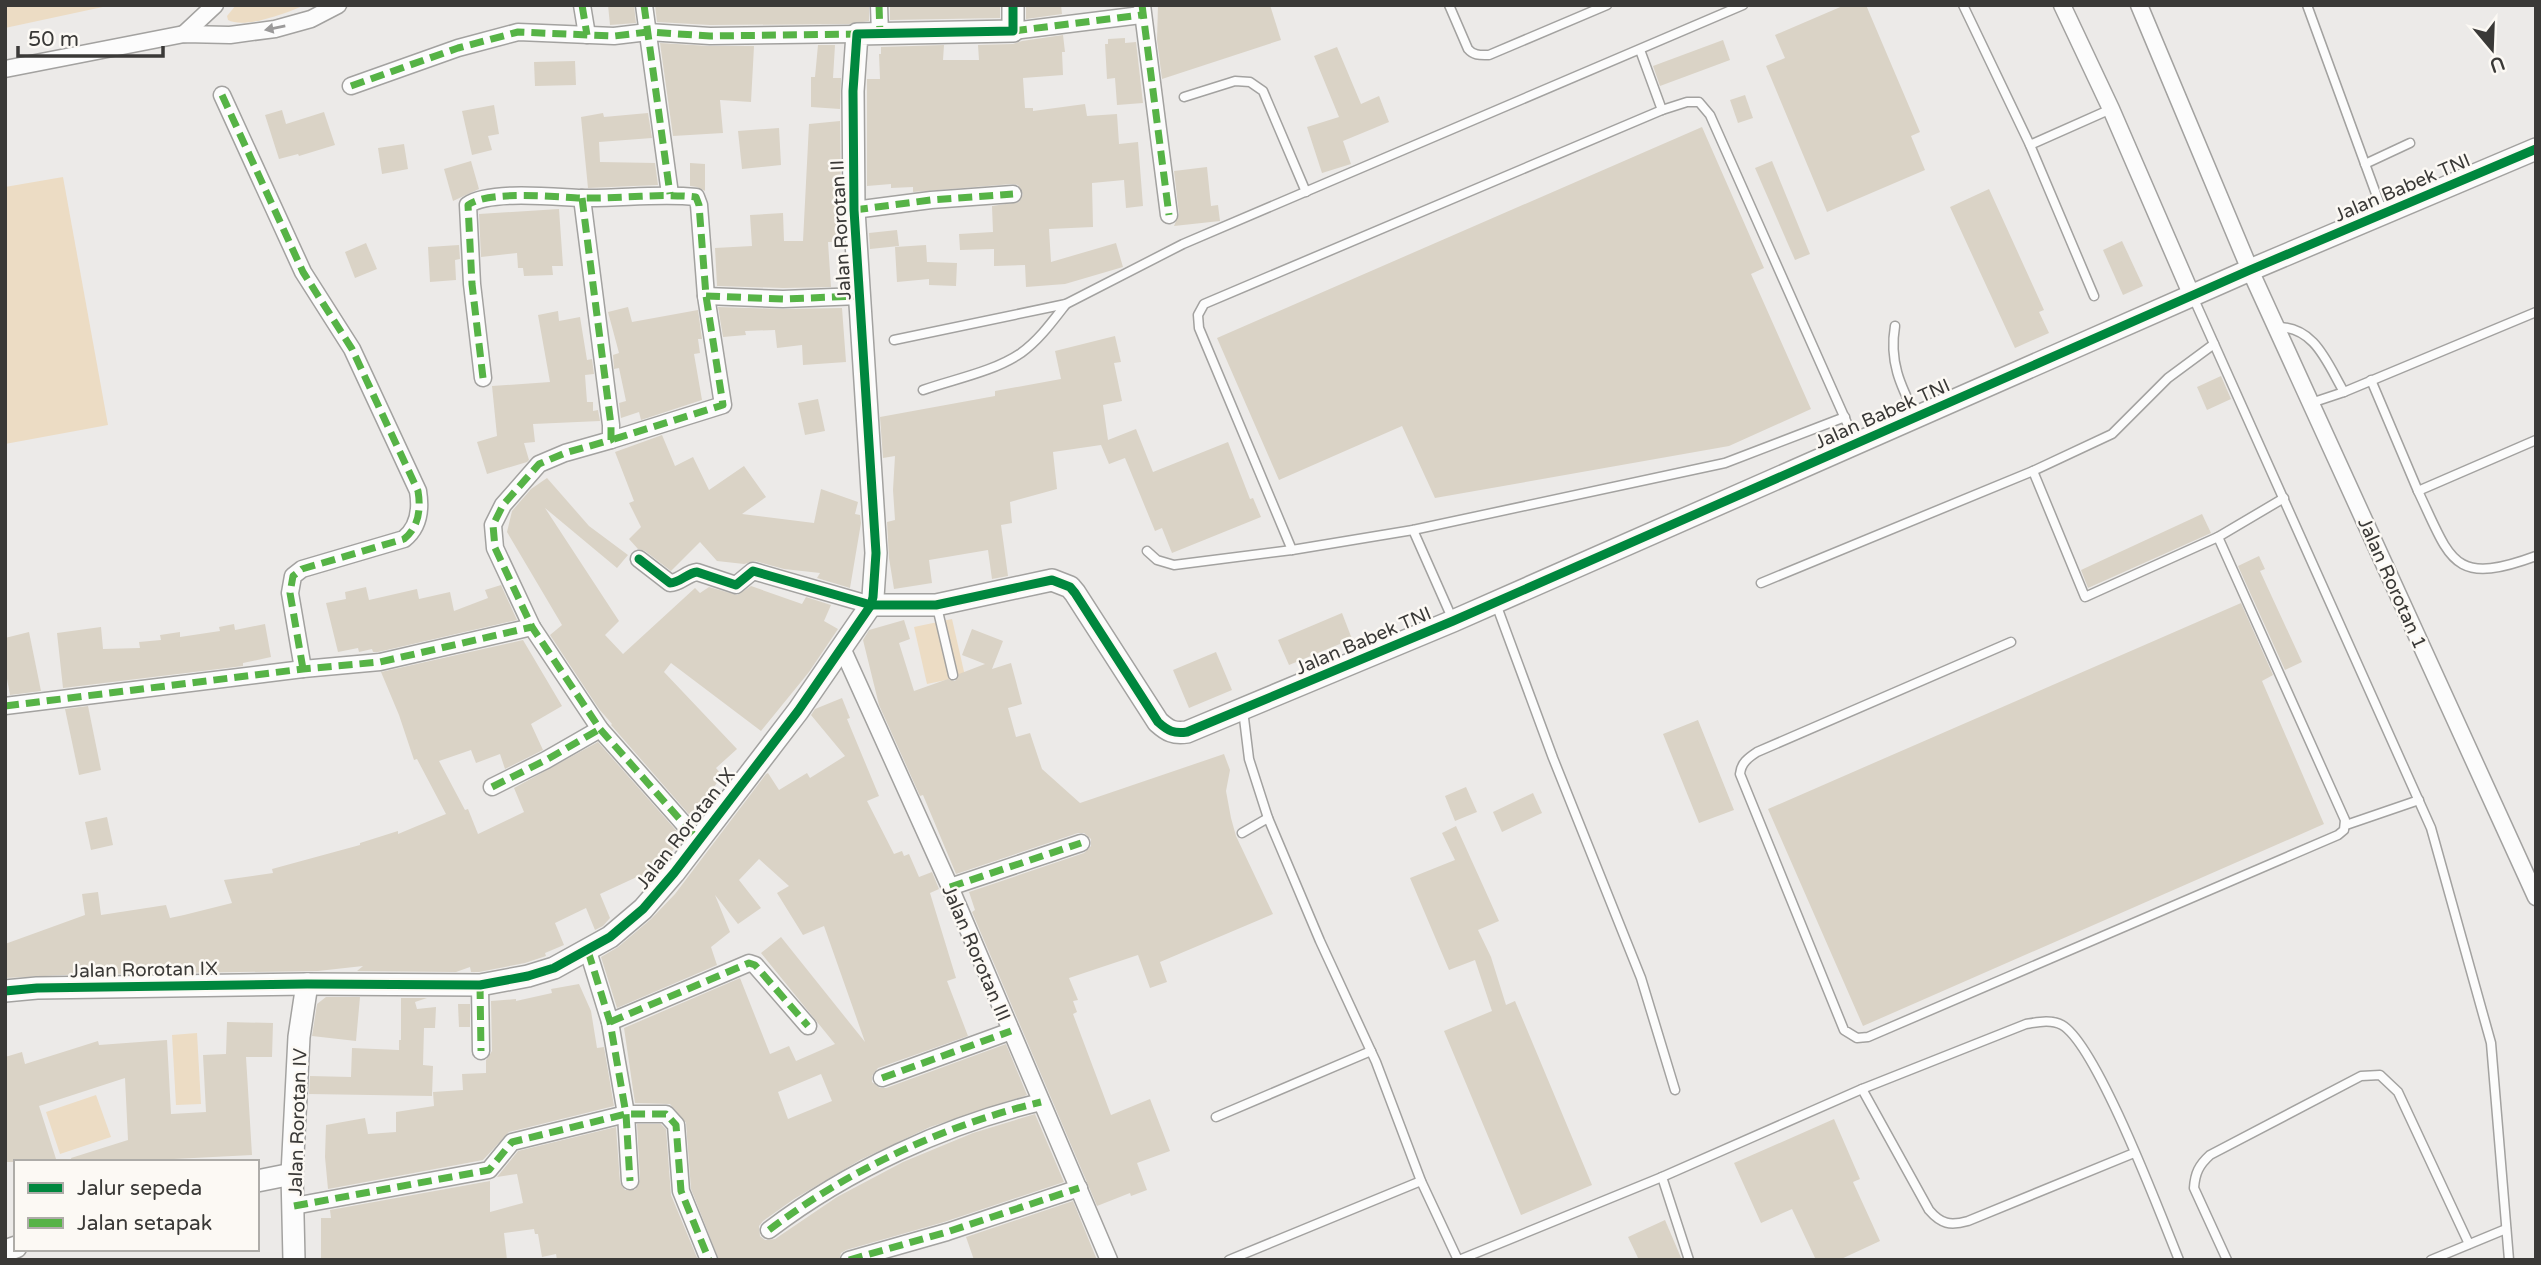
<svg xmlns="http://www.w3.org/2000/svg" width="2541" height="1265" font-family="'Varela Round',sans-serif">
<rect width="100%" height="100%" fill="#eceae8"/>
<!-- green -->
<g fill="#ecdcc4">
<polygon points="5,5 112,5 5,28"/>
<path d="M 236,5 L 305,5 C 287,13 245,29 228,20 L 227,16 Z"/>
<polygon points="63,177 108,425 5,444 5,187"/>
<polygon points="952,619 965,676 927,684 914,627"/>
<polygon points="197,1033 201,1104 176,1105 172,1035"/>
<polygon points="96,1095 111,1137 60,1154 46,1112"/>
</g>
<!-- building -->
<g fill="#dad3c6" fill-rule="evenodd">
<polygon points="608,5 634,5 636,23 610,25"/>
<polygon points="655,5 869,5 869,21 849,24 710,25 657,22"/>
<polygon points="890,5 1000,5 1000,18 890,20"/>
<polygon points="1026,5 1061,5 1062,14 1026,19"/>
<polygon points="1158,5 1270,5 1281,40 1162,79 1157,40"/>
<polygon points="1845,5 1866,5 1920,132 1911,136 1925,170 1827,212 1766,66 1785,58 1775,35"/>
<polygon points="1063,35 1065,52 1062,52 1063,75 1023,78 1025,108 1033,108 1033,111 1085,104 1087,116 1117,114 1119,144 1138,142 1143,206 1126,208 1124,180 1092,183 1093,227 1049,229 1051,262 1116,243 1123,267 1065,284 1026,287 1025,265 994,266 994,249 960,250 959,234 993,232 992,206 1019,202 1023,194 1018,185 1012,184 913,192 913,187 891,188 891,184 867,186 867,79 880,79 879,54 881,54 881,47 944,45 943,60 979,60 978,45 1013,44 1022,41"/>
<polygon points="1125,38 1125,43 1136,42 1143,103 1117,105 1115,78 1107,79 1105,44 1108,44 1108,39"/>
<polygon points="1723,40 1730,60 1660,86 1653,66"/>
<polygon points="660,43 709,46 754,46 751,102 720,100 723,133 673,136"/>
<polygon points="818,45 835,45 833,78 841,78 840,109 811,107 811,77 815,77"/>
<polygon points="1337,47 1361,104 1379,96 1389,122 1343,141 1351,164 1322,173 1307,127 1339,117 1314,56"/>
<polygon points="575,61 576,85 535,86 534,62"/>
<polygon points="1745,95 1753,118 1738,123 1730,100"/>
<polygon points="494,105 499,134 488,136 492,150 472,155 462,111"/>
<polygon points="282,110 286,124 324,112 335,145 299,156 298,154 279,159 265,115"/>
<polygon points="603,113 604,117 648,113 652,138 599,142 600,162 655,163 658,185 588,188 581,117"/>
<polygon points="840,121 841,188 837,188 838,242 828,242 831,287 783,288 717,286 715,248 752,246 750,215 783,213 784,241 803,241 809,124"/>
<polygon points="1702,127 1764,268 1751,274 1811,409 1729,446 1435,498 1402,426 1279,480 1217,338"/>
<polygon points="779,128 781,165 742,169 738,131"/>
<polygon points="404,144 408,169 382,174 378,148"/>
<polygon points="471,161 479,189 453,201 444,169"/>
<polygon points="1772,161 1810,254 1795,260 1755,168"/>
<polygon points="690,163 705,164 705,191 697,187 690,186"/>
<polygon points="1207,167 1211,206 1218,205 1220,221 1174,226 1179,214 1174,171"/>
<polygon points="1989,189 2044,310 2039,312 2049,333 2015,348 1950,207"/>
<polygon points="559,209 563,266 552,266 553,275 524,276 523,268 518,268 517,253 481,257 479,214"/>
<polygon points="897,230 899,246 870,249 869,233"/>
<polygon points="2122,241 2143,286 2123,295 2103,250"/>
<polygon points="366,243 377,269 355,278 345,252"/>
<polygon points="459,245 460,259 455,260 456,280 430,282 428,247"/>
<polygon points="926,245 927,262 957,263 956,286 929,285 929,279 897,282 895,247"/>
<polygon points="628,307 632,322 698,310 702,339 698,339 700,353 694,354 702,400 641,420 639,412 621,418 619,403 626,401 619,368 614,369 613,355 619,353 608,312"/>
<polygon points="718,307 783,309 842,308 846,362 803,365 802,345 777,348 775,330 745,331 746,335 723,337"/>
<polygon points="558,311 559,321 580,317 587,360 592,359 594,374 585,375 587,402 593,402 593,411 598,410 600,421 533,424 535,442 524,443 529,460 527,462 487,474 477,442 497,436 492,386 550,382 538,315"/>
<polygon points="1115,336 1121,362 1114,363 1122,401 1103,405 1108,440 1136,429 1153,472 1228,442 1250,499 1253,498 1261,517 1172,553 1162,528 1155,531 1125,458 1109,464 1101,445 1053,452 1057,489 1010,502 1012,523 1001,525 1008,576 992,579 988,550 929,560 932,583 894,589 889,558 887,522 895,520 893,490 895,456 883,458 880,417 995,396 995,391 1061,379 1055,351"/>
<polygon points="2221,376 2231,399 2207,410 2197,387"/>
<polygon points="818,399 825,431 805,435 798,403"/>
<polygon points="662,435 675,466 693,457 709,490 744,466 766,497 742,514 814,523 821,489 858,502 855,514 860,515 861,523 850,588 817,578 820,573 784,569 755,561 744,564 717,561 700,542 671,571 645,551 638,549 629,539 641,527 629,503 634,501 615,452"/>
<polygon points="547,478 589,526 628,555 617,568 545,508 619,621 605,635 623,654 695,588 700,593 709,587 737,595 751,586 802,604 806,597 831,605 824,621 838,629 809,672 761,731 671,663 664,672 737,749 716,768 722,775 693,819 611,725 612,724 599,709 550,635 562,625 507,532 512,511 531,489"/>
<polygon points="2202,514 2211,533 2088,588 2081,570"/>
<polygon points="2259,556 2265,569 2260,571 2302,662 2285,670 2238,566"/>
<polygon points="501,585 517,620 378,652 373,652 372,649 359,652 358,648 338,652 326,603 346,599 345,592 366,587 369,600 417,589 419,599 450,592 454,611 488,598 485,590"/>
<polygon points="2241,603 2273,675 2262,681 2324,824 1863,1026 1768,809"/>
<polygon points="1342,613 1352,639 1289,665 1278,640"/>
<polygon points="904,620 910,639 899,643 914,691 948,679 955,681 959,674 985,664 962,655 972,629 1003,641 992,669 1011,663 1022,704 1008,708 1016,737 1030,733 1042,769 1080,803 1224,754 1230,770 1226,791 1231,818 1236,836 1273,914 1160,962 1167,982 1150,988 1138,955 1069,978 1078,1000 1073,1001 1077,1012 1073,1014 1111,1115 1150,1099 1170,1151 1137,1163 1147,1190 1131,1196 1130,1193 1097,1206 972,912 975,910 969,892 1084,853 1091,846 1091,839 1084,833 1078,833 956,874 923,795 920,796 879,705 863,640 869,630"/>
<polygon points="234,624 235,630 265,624 271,657 243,663 243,666 63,688 57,633 101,627 103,649 140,648 139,642 161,640 160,635 180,632 180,637 220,631 219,627"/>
<polygon points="29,632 41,691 10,695 5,668 5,638"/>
<polygon points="523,640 562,706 531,724 543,750 505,769 500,754 476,763 471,750 439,761 465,810 468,809 478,834 524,812 514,788 598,742 682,837 658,872 654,867 643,880 639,876 600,894 610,918 603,926 595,930 586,908 555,923 564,945 545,953 546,956 525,963 479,972 471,972 470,967 456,972 357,971 363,966 318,971 104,974 104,967 84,974 5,978 5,944 85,915 82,894 98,892 101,915 166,905 170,918 184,915 232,903 224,880 273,873 272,869 360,845 360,843 398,831 398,834 446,814 417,759 414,760 399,715 381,672"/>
<polygon points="1216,652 1232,690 1189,708 1173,670"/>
<path d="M 842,698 L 850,718 L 847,719 L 879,796 L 867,801 L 894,854 L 902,851 L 904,856 L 909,854 L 919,877 L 932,872 L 939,889 L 930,893 L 956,978 L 947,981 L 968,1036 L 878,1068 L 872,1076 L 872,1082 L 880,1088 L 886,1088 L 1006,1044 L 1027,1095 L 930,1127 L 860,1160 L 794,1199 L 763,1221 L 759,1226 L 760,1236 L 765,1240 L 775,1239 L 837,1197 L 903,1162 L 973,1133 L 1035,1114 L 1064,1182 L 944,1222 L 846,1250 L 841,1253 L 839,1260 L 719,1260 L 691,1189 L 686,1123 L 670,1104 L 635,1103 L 624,1028 L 740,978 L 770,1054 L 789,1046 L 796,1061 L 835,1044 L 761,953 L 781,937 L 865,1042 L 824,926 L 803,935 L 777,893 L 789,886 L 759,859 L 739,880 L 761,908 L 738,924 L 715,895 L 730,932 L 711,947 L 717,965 L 617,1008 L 601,957 L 618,947 L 651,919 L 675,894 L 766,774 L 768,773 L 779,790 L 807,773 L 810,778 L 845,756 L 811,715 L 815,709 ZM 821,1074 L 832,1101 L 788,1119 L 778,1092 Z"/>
<polygon points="88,706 101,770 79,775 65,709"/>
<polygon points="1698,720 1734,810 1699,823 1663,734"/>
<polygon points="1466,787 1477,812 1455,821 1445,796"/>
<polygon points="1533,793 1542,813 1502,832 1493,812"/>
<polygon points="107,817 113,845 91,850 85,822"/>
<polygon points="1456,826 1499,921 1478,930 1491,957 1506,1005 1515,1001 1592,1185 1521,1215 1444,1031 1492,1011 1475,960 1449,970 1410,878 1455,860 1442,833"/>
<polygon points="579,984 591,1011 597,1048 604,1047 614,1106 509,1132 483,1160 328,1189 325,1157 326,1125 365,1118 368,1134 396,1132 396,1112 434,1106 433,1092 463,1090 462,1074 486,1073 486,1060 492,1051 491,1001 516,999 516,1001 552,993 551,989"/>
<polygon points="326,997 360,997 356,1041 312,1036 317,1004"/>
<polygon points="401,998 427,998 415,1002 417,1009 436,1007 435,1028 424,1028 423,1065 433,1066 432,1096 309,1094 310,1076 351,1077 352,1048 399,1050 399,1040 401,1040"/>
<polygon points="458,1004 470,1004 470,1027 459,1027"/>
<polygon points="227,1022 273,1023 272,1057 246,1057 252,1155 174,1159 174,1162 72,1162 71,1158 128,1140 125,1078 39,1106 57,1162 5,1162 5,1057 22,1052 25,1064 98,1041 99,1045 167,1040 171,1114 206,1112 203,1055 226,1054"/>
<polygon points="1834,1119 1860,1179 1853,1182 1880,1241 1839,1260 1816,1260 1792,1209 1761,1223 1734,1163"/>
<polygon points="637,1124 661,1124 666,1129 671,1195 698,1260 557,1260 556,1254 542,1257 538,1234 535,1234 534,1229 504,1233 507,1260 321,1260 321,1218 331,1218 330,1210 490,1181 490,1212 523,1203 517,1174 497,1177 518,1151 616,1127 620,1182 625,1190 635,1190 640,1180"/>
<polygon points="1073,1201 1097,1260 974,1260 966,1237"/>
<polygon points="1665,1220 1682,1260 1639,1260 1628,1237"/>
</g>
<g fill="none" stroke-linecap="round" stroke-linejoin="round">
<defs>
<g id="lane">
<path d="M 1449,5 L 1468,49 C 1474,56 1481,55 1489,55 L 1607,5"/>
<polyline points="1963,5 2030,145 2094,296"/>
<polyline points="2307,5 2383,213"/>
<polyline points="1640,50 1662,110"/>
<polyline points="1184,97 1235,81 1250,82 1263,91 1306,192"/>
<polyline points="2030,145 2111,109"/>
<polyline points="2365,164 2410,143"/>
<polyline points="2193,297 2431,828 2491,1043 2509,1260"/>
<path d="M 1895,326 C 1889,361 1900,385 1916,416"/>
<path d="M 2276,327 C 2315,326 2327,363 2344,392"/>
<polyline points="894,340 1066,304 1183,244 1743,5"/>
<polyline points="2371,380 2418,491 2536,440"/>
<path d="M 923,390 C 954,379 993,372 1021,353 C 1039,340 1052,322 1066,304"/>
<polyline points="2311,403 2344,392 2536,312"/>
<polyline points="2033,471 2085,597 2218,537 2284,498"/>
<path d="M 2418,491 C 2451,560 2452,587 2536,556"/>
<polyline points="1413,530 1452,618"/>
<polyline points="1292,550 1199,328 1198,315 1204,304 1662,110 1687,102 1699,102 1710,115 1855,441"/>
<polyline points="1147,551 1157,560 1174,565 1292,550 1413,530 1725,463 1845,417"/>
<polyline points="1761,583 2033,471 2112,434 2168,378 2214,344"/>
<polyline points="1496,604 1553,758 1641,978 1675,1090"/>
<polyline points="937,607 953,675"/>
<path d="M 2011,642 L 1757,752 C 1748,758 1741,763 1740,774 L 1844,1030 L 1857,1038 L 1868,1037 L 2338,835 L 2344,830 L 2345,820 L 2218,537"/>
<polyline points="1243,710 1249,759 1268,818 1320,941 1376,1062 1421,1181 1458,1260"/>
<polyline points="2346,825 2419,800"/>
<polyline points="1242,833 1268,818"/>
<path d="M 1862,1089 L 1929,1210 C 1941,1224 1950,1226 1968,1221 L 2134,1153"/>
<polyline points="1216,1117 1371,1051"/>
<polyline points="1229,1260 1421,1181"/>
<polyline points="1459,1260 1662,1177"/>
<path d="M 1689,1260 L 1662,1177 L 1862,1089 L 2026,1024 C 2038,1022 2051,1019 2062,1025 C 2097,1045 2161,1216 2179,1260"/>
<path d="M 2227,1260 L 2194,1188 C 2195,1173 2199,1165 2210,1155 L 2361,1076 L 2380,1075 L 2398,1092 L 2469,1244"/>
<polyline points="2431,1260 2506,1229"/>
</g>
<g id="street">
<polyline points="582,5 587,35"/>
<polyline points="644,5 670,194"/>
<polyline points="879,5 880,34"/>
<polyline points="1142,5 1169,215"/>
<polyline points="2062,5 2111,109 2192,296"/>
<polyline points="2139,5 2250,270 2536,897"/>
<polyline points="1013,31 1141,15"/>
<polyline points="184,34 215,5"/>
<polyline points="5,69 184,34 230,35 275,29 311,19 338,5"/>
<polyline points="351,86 458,48 518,32 614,36 648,32 710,36 857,34"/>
<path d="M 222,95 L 303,272 L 352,349 L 418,491 C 421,509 419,527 404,539 L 302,569 L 293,576 L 290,593 L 303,669"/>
<polyline points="582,198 611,425 611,440 565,453 539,464 503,505 493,525 495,548 532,627 600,729 699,841"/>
<polyline points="854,210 931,200 1013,194"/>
<polyline points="706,296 783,299 860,296"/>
<path d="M 483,378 L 472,284 L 468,205 C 489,190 555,197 581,198 C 620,199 657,193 696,197 L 699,205 L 706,296 L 723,405 L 611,440"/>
<path d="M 639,559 L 670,583 C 680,583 687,573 697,572 L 736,585 L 753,571 L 871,605"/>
<polyline points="842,648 950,887 1109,1260"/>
<polyline points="5,706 303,669 380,662 532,627"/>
<polyline points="492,787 546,760 600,729"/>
<polyline points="950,887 1081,843"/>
<polyline points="588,951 610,1022 626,1114 630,1181"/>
<polyline points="480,985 481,1051"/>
<polyline points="610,1022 749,963 755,965 808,1026"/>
<polyline points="882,1078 1011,1031"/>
<polyline points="294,1206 489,1170 512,1142 626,1114 666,1114 676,1125 681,1191 709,1260"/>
<path d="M 769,1230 C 848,1170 945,1125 1041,1102"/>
<polyline points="849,1260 947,1232 1079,1188"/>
</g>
<g id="secondary">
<path d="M 871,605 L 936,605 L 1052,580 L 1070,587 L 1075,593 L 1158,722 C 1168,731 1174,734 1187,732 L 1453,621 L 2250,270 L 2536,149"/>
<polyline points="5,991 37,988 307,984 480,985 528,976 554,968 610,937 643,909 674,873 798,711 871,605 873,597 876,553 854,210 853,91 857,34 1013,31 1013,5"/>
<polyline points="257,1181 292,1174"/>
<polyline points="5,1251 16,1247"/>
<polyline points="294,1260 292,1174 299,1037 307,984"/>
</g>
</defs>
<!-- lane casing -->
<use href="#lane" stroke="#a3a2a0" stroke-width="11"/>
<!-- street casing -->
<use href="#street" stroke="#a3a2a0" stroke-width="19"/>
<!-- secondary casing -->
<use href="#secondary" stroke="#a3a2a0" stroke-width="24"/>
<!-- lane -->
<use href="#lane" stroke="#fcfcfc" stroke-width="8"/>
<!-- street -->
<use href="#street" stroke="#fcfcfc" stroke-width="16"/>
<!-- secondary -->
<use href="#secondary" stroke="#fcfcfc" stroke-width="21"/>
<!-- quiet -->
<g stroke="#56b346" stroke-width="7" stroke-dasharray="14 7" stroke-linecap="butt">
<polyline points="582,5 587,35"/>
<polyline points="644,5 670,194"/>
<polyline points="879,5 880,34"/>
<polyline points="1142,5 1169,215"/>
<polyline points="1013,31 1141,15"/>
<polyline points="351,86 458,48 518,32 614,36 648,32 710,36 857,34"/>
<path d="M 222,95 L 303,272 L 352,349 L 418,491 C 421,509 419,527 404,539 L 302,569 L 293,576 L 290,593 L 303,669"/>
<polyline points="582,198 611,425 611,440 565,453 539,464 503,505 493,525 495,548 532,627 600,729 699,841"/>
<polyline points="854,210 931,200 1013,194"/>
<polyline points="706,296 783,299 860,296"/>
<path d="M 483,378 L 472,284 L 468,205 C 489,190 555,197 581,198 C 620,199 657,193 696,197 L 699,205 L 706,296 L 723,405 L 611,440"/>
<polyline points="5,706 303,669 380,662 532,627"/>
<polyline points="492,787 546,760 600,729"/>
<polyline points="950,887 1081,843"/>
<polyline points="588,951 610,1022 626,1114 630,1181"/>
<polyline points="480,985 481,1051"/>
<polyline points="610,1022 749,963 755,965 808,1026"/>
<polyline points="882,1078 1011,1031"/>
<polyline points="294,1206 489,1170 512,1142 626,1114 666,1114 676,1125 681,1191 709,1260"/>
<path d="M 769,1230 C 848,1170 945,1125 1041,1102"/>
<polyline points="849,1260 947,1232 1079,1188"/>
</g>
<defs>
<g id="cycleway">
<path d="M 639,559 L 670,583 C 680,583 687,573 697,572 L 736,585 L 753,571 L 871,605 L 936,605 L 1052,580 L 1070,587 L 1075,593 L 1158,722 C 1168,731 1174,734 1187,732 L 1453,621 L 2250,270 L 2536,149"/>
<polyline points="5,991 37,988 307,984 480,985 528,976 554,968 610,937 643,909 674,873 798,711 871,605 873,597 876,553 854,210 853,91 857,34 1013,31 1013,5"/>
</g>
</defs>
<!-- cycleway casing -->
<use href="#cycleway" stroke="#fcf9f4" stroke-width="13"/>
<!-- cycleway -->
<use href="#cycleway" stroke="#00873e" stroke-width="9"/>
</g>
<!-- one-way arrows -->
<defs><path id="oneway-solid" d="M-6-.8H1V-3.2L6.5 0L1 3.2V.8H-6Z" transform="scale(1.75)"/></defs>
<use fill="#9b9a9a" href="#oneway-solid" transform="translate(275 28) rotate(169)"/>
<g text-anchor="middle" stroke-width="5" stroke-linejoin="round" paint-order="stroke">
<!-- street labels -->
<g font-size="19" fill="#3a3937" stroke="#fcf9f4">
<text transform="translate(2402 187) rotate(-23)" y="7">Jalan Babek TNI</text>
<text transform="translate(840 230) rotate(-93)" y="7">Jalan Rorotan II</text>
<text transform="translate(1882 413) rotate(-24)" y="7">Jalan Babek TNI</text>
<text transform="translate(2393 583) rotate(66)" y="7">Jalan Rorotan 1</text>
<text transform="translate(1363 640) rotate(-23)" y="7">Jalan Babek TNI</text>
<text transform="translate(685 828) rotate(-52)" y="7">Jalan Rorotan IX</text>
<text transform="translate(977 953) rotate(67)" y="7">Jalan Rorotan III</text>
<text transform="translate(144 969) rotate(-1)" y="7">Jalan Rorotan IX</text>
<text transform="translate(297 1122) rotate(-88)" y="7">Jalan Rorotan IV</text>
</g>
</g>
<!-- border -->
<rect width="2541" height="1265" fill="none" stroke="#3a3937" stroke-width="14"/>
<!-- legend -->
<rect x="14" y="1160" width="245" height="91" fill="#fcf9f4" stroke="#aeaca8" stroke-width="2"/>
<rect x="28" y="1183" width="35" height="10" fill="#00873e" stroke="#aeaca8" stroke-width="2"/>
<text x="77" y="1195" font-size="21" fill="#3a3937">Jalur sepeda</text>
<rect x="28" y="1218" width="35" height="10" fill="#56b346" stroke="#aeaca8" stroke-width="2"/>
<text x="77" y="1230" font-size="21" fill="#3a3937">Jalan setapak</text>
<!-- north arrow -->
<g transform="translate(2492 49) rotate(161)" stroke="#fcf9f4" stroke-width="5" paint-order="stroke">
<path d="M0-5L12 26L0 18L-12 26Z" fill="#3a3937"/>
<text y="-10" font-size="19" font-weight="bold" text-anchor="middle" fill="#3a3937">U</text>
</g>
<!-- scale -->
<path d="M18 46v10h145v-10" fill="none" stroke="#3a3937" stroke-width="3.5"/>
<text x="28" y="46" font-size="21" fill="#3a3937" stroke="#fcf9f4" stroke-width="5" paint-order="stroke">50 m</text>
</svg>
